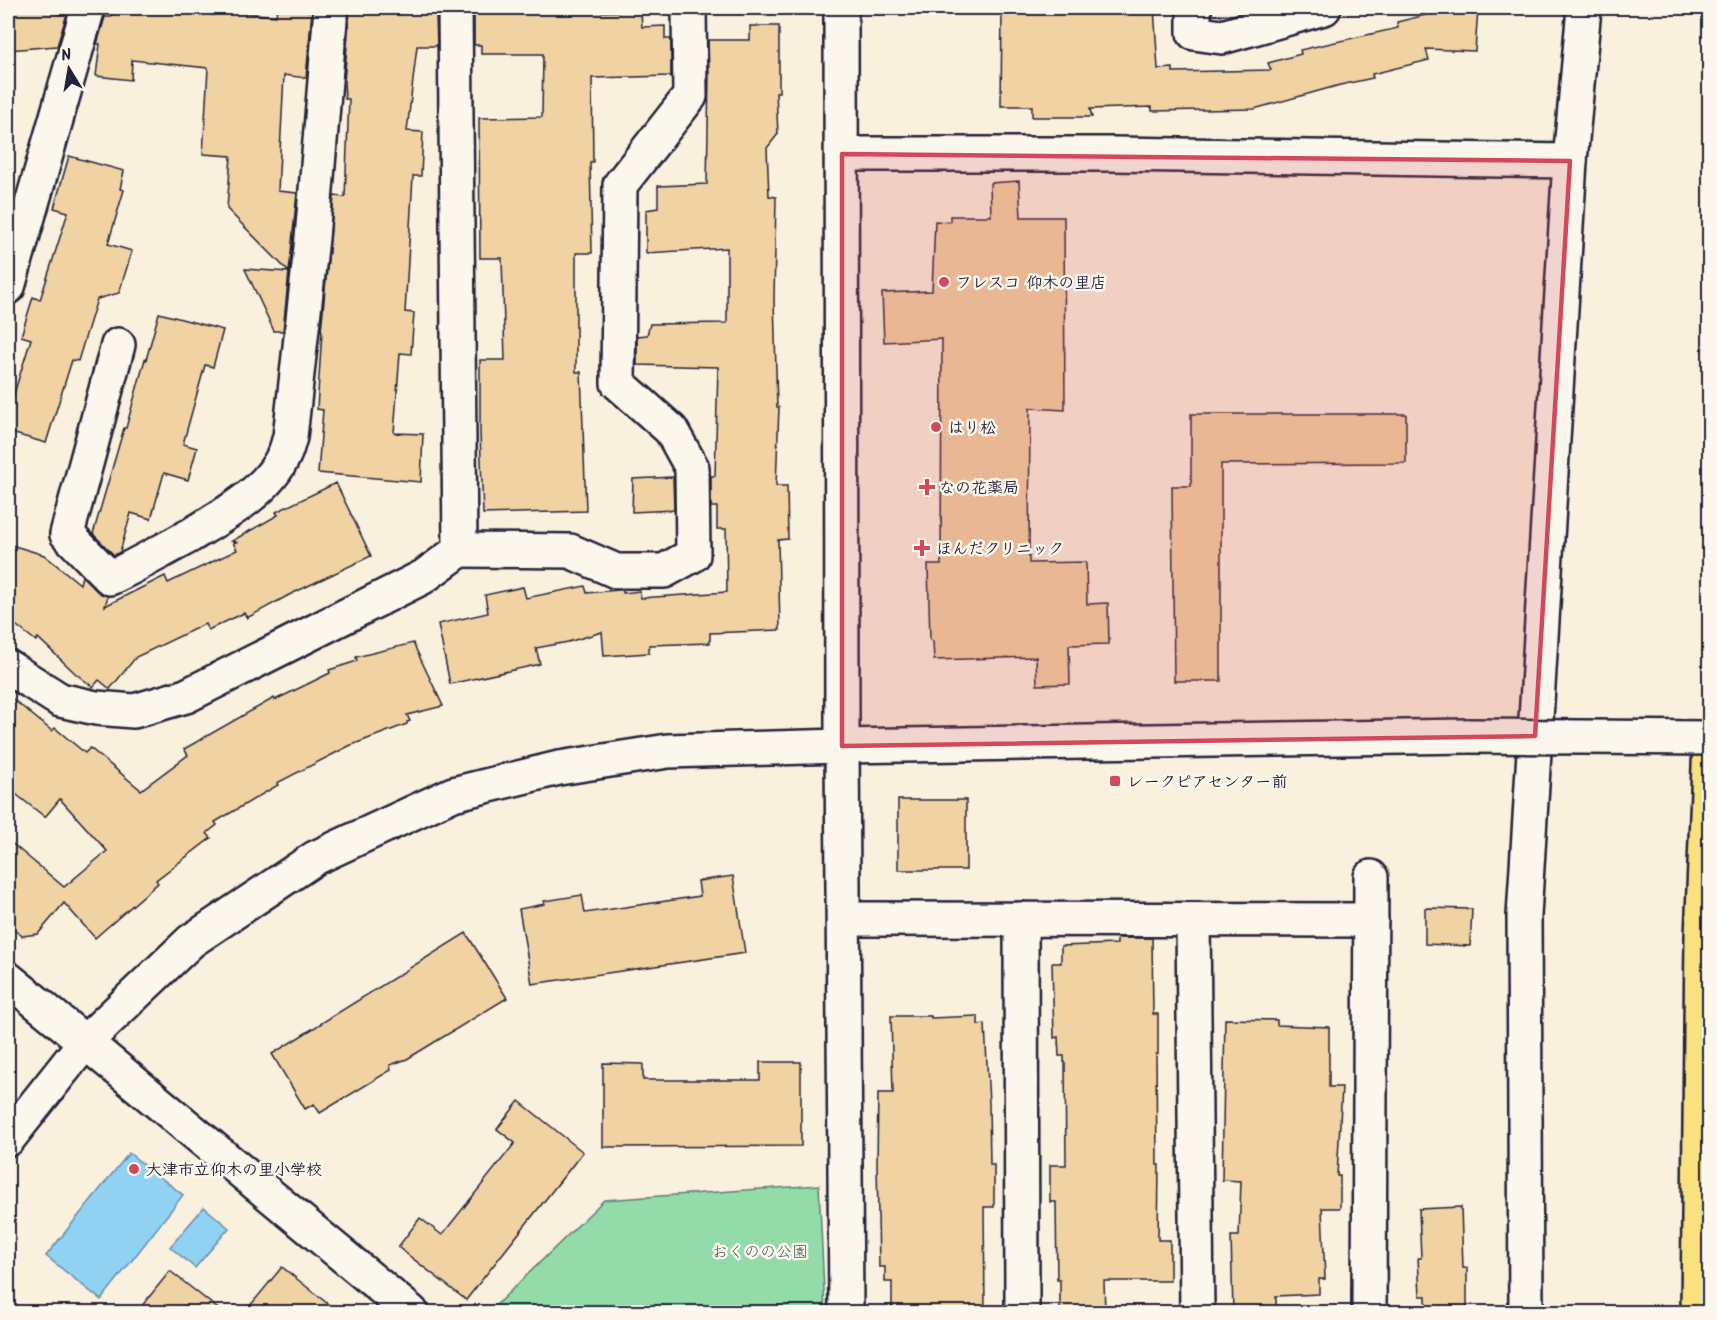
<svg xmlns="http://www.w3.org/2000/svg" width="1717" height="1320" font-family="Kalam,'Klee One',sans-serif">
<rect width="100%" height="100%" fill="#f9f0dd"/>
<filter id="ink" filterUnits="userSpaceOnUse"><feTurbulence type="fractalNoise" baseFrequency=".0167" numOctaves="2"/><feDisplacementMap in="SourceGraphic" scale="12" xChannelSelector="R" yChannelSelector="G"/><feConvolveMatrix kernelMatrix="1 2 1 2 8 2 1 2 1" color-interpolation-filters="sRGB"/></filter>
<g filter="url(#ink)">
<!-- green -->
<polygon fill="#94dbaa" stroke="#5b7e72" stroke-width="1.5" points="819,1185 825,1312 489,1312 604,1200"/>
<!-- water -->
<g fill="#91d1f2" stroke="#658ba9" stroke-width="1.5">
<polygon points="129,1153 183,1195 101,1300 46,1256"/>
<polygon points="204,1207 229,1228 195,1268 170,1247"/>
</g>
<!-- building -->
<g fill="#f0d2a3" stroke="#22223b" stroke-width="1.5">
<polygon points="8,8 58,8 58,14 67,14 57,46 8,50"/>
<polygon points="112,8 139,8 214,15 215,10 276,16 277,8 308,8 308,11 312,11 306,78 284,75 278,191 297,193 289,272 227,209 231,156 203,154 208,68 132,60 131,80 96,76 100,44 97,44 105,17 111,17"/>
<polygon points="1002,8 1154,8 1158,69 1173,68 1173,72 1271,70 1268,63 1301,54 1300,50 1398,28 1397,22 1454,8 1478,8 1475,51 1426,49 1429,60 1372,74 1373,78 1340,85 1254,109 1152,111 1152,107 1090,109 1092,117 1032,117 1032,106 1001,106"/>
<polygon points="431,9 431,15 436,15 437,46 417,46 407,131 423,132 421,176 413,176 405,312 414,313 411,354 400,353 394,433 423,434 421,482 318,473 323,410 317,409 322,331 321,331 334,196 345,197 349,99 345,99 344,82 350,10"/>
<polygon points="641,11 642,27 665,26 665,39 671,39 671,76 592,78 593,162 590,162 592,253 576,253 576,372 581,372 586,511 483,514 480,433 480,360 505,360 502,258 480,258 479,118 542,117 543,54 481,54 481,45 474,45 474,14"/>
<polygon points="750,26 779,26 779,92 776,92 778,134 767,148 769,196 776,197 774,299 777,407 779,407 776,486 787,486 788,539 778,540 780,630 710,633 710,643 649,645 649,653 604,656 602,632 568,642 536,648 540,664 450,684 438,624 488,613 485,595 523,587 526,598 585,586 587,593 618,590 623,590 623,593 640,591 641,598 727,592 726,529 717,529 717,507 711,507 711,476 715,476 718,367 637,365 637,336 647,335 650,324 727,323 727,248 646,253 646,210 658,208 658,186 707,184 709,74 708,40 750,40"/>
<polygon points="69,156 124,171 120,189 124,190 108,244 132,251 119,293 97,299 78,361 72,360 46,443 8,432 8,413 31,339 21,336 33,297 40,300 68,212 54,208"/>
<polygon points="1019,181 1021,217 1064,217 1065,410 1030,408 1029,563 1086,562 1087,604 1108,603 1109,644 1069,645 1070,684 1037,685 1036,657 934,660 933,641 930,640 928,565 941,565 942,339 884,342 882,293 932,291 935,221 950,222 950,216 991,216 990,183"/>
<polygon points="245,269 289,272 283,331 274,331"/>
<polygon points="159,313 223,330 213,367 205,365 183,444 197,448 188,480 164,473 151,519 131,513 120,552 114,555 93,534 124,428 126,428 145,359 146,360"/>
<polygon points="1191,414 1406,414 1406,463 1221,464 1221,681 1174,681 1172,486 1191,486"/>
<polygon points="673,477 674,510 632,512 633,479"/>
<polygon points="336,483 371,556 289,595 247,618 244,613 208,630 205,624 136,657 110,689 99,680 93,687 75,673 38,638 36,641 8,619 8,544 44,555 80,584 82,576 97,591 108,596 105,606 165,576 168,583 237,550 233,543 236,542 232,541 278,515 276,512"/>
<polygon points="413,643 443,706 407,715 410,721 407,722 407,724 349,746 277,783 278,785 215,822 217,825 207,833 211,838 156,880 158,883 95,938 64,903 38,934 22,936 8,925 8,840 64,887 107,851 60,799 45,817 8,788 8,695 52,731 55,728 85,753 90,748 141,790 188,755 184,749 274,698 275,700 330,673 329,670 357,661 356,657"/>
<rect x="898" y="800" width="68" height="70"/>
<polygon points="733,876 745,953 532,984 519,909 545,904 544,901 582,895 585,913 700,896 698,881"/>
<polygon points="1425,908 1472,909 1470,946 1425,944"/>
<polygon points="466,933 507,998 407,1059 390,1065 391,1070 320,1113 314,1104 305,1109 272,1054"/>
<polygon points="1117,938 1152,938 1153,1014 1158,1014 1158,1054 1156,1054 1157,1165 1159,1165 1158,1240 1170,1240 1170,1281 1104,1281 1105,1312 1060,1312 1060,1280 1057,1280 1056,1202 1050,1202 1050,1165 1066,1165 1065,1062 1064,1062 1064,1056 1059,1056 1058,1037 1054,1038 1052,963 1061,963 1061,946 1117,944"/>
<polygon points="891,1016 931,1016 931,1018 978,1016 978,1025 985,1024 989,1104 990,1165 994,1165 994,1207 984,1207 985,1312 892,1312 892,1282 885,1282 885,1267 879,1267 877,1164 878,1093 893,1093"/>
<polygon points="1225,1019 1277,1020 1277,1025 1329,1027 1329,1087 1342,1087 1337,1176 1340,1176 1340,1208 1322,1208 1325,1279 1319,1279 1319,1294 1276,1296 1276,1312 1233,1312 1231,1236 1239,1236 1241,1181 1222,1180"/>
<polygon points="760,1062 801,1062 801,1146 603,1147 603,1063 643,1064 643,1080 760,1080"/>
<polygon points="519,1101 583,1152 466,1300 398,1247 420,1218 442,1235 515,1143 497,1129"/>
<polygon points="1461,1207 1463,1268 1467,1268 1467,1312 1426,1312 1426,1296 1420,1296 1418,1258 1421,1258 1419,1209"/>
<polygon points="282,1267 338,1312 245,1312"/>
<polygon points="170,1271 222,1312 137,1312"/>
</g>
<g fill="none" stroke-linecap="round" stroke-linejoin="round">
<defs>
<g id="street">
<polyline points="841,8 842,746 846,1312"/>
<polyline points="1194,8 1194,33 1222,37 1324,8"/>
<polyline points="842,154 1113,154 1570,161"/>
<polyline points="8,287 88,8"/>
<path d="M 118,345 L 67,534 L 110,578 C 137,565 164,550 191,535 C 224,515 268,491 284,455 C 287,449 288,443 290,437 L 312,238 L 331,8"/>
<polyline points="460,550 570,551 616,571 664,571 693,555 692,468 671,430 618,383 620,185 690,96 689,8"/>
<polyline points="8,667 60,700 96,708 134,711 186,696 423,577 460,550 455,8"/>
<polyline points="844,919 1371,920"/>
<polyline points="1021,919 1022,1312"/>
<polyline points="1193,920 1197,1312"/>
<polyline points="85,1042 411,1312"/>
<polyline points="1369,1312 1371,877"/>
</g>
<g id="secondary">
<polyline points="8,979 85,1042"/>
<polyline points="8,1139 85,1042 191,941 315,858 453,794 559,768 668,751 842,746 1468,736"/>
<polyline points="1526,1312 1524,916 1570,161 1584,8"/>
</g>
<polyline id="highway" points="1698,1312 1702,937 1710,743"/>
</defs>
<!-- street casing -->
<use href="#street" stroke="#22223b" stroke-width="38"/>
<!-- secondary casing -->
<use href="#secondary" stroke="#22223b" stroke-width="38"/>
<!-- highway casing -->
<use href="#highway" stroke="#22223b" stroke-width="38"/>
<!-- street -->
<use href="#street" stroke="#fbf7ec" stroke-width="33"/>
<!-- secondary -->
<use href="#secondary" stroke="#fbf7ec" stroke-width="33"/>
<!-- highway -->
<use href="#highway" stroke="#fae180" stroke-width="33"/>
<defs>
<polyline id="secondary-bridge" points="1468,736 1710,738"/>
</defs>
<!-- secondary-bridge casing -->
<use href="#secondary-bridge" stroke="#22223b" stroke-width="38" stroke-linecap="butt"/>
<!-- secondary-bridge -->
<use href="#secondary-bridge" stroke="#fbf7ec" stroke-width="33"/>
</g>
</g>
<!-- marked area -->
<path fill="#d1495b" fill-opacity="0.2" stroke="#d1495b" stroke-width="4.5" stroke-linejoin="round" d="M 842,154 L 1570,161 L 1535,736 L 842,746 Z"/>
<!-- markers -->
<g fill="#d1495b" stroke="#fbf7ec" stroke-width="2">
<circle cx="944" cy="282" r="6"/>
<circle cx="936" cy="427" r="6"/>
<path d="M924 478h6v6h6v6h-6v6h-6v-6h-6v-6h6z"/>
<path d="M919 539h6v6h6v6h-6v6h-6v-6h-6v-6h6z"/>
<rect x="1109" y="775" width="12" height="12" rx="3"/>
<circle cx="134" cy="1169" r="6"/>
</g>
<g text-anchor="middle" stroke-width="5" stroke-linejoin="round" paint-order="stroke">
<!-- poi labels -->
<g font-size="16" font-weight="bold" fill="#22223b" stroke="#fbf7ec" text-anchor="start">
<text x="956" y="288">フレスコ 仰木の里店</text>
<text x="948" y="433">はり松</text>
<text x="939" y="493">なの花薬局</text>
<text x="936" y="554">ほんだクリニック</text>
<text x="1127" y="787">レークピアセンター前</text>
<text x="146" y="1175">大津市立仰木の里小学校</text>
</g>
<!-- park labels -->
<g font-size="16" fill="#445a5c" stroke="#fbf7ec">
<text x="760" y="1257">おくのの公園</text>
</g>
</g>
<!-- margin -->
<rect width="1717" height="1320" fill="none" stroke="#fbf7ec" stroke-width="30"/>
<rect x="15" y="15" width="1687" height="1290" fill="none" stroke="#22223b" stroke-width="2" filter="url(#ink)"/>
<!-- north arrow -->
<g transform="translate(69 69) rotate(349)" stroke="#fbf7ec" stroke-width="4.5" paint-order="stroke">
<path d="M0-4.5L10 22L0 15L-10 22Z" fill="#22223b"/>
<text y="-9" font-size="16" font-weight="bold" text-anchor="middle" fill="#22223b">N</text>
</g>
</svg>
